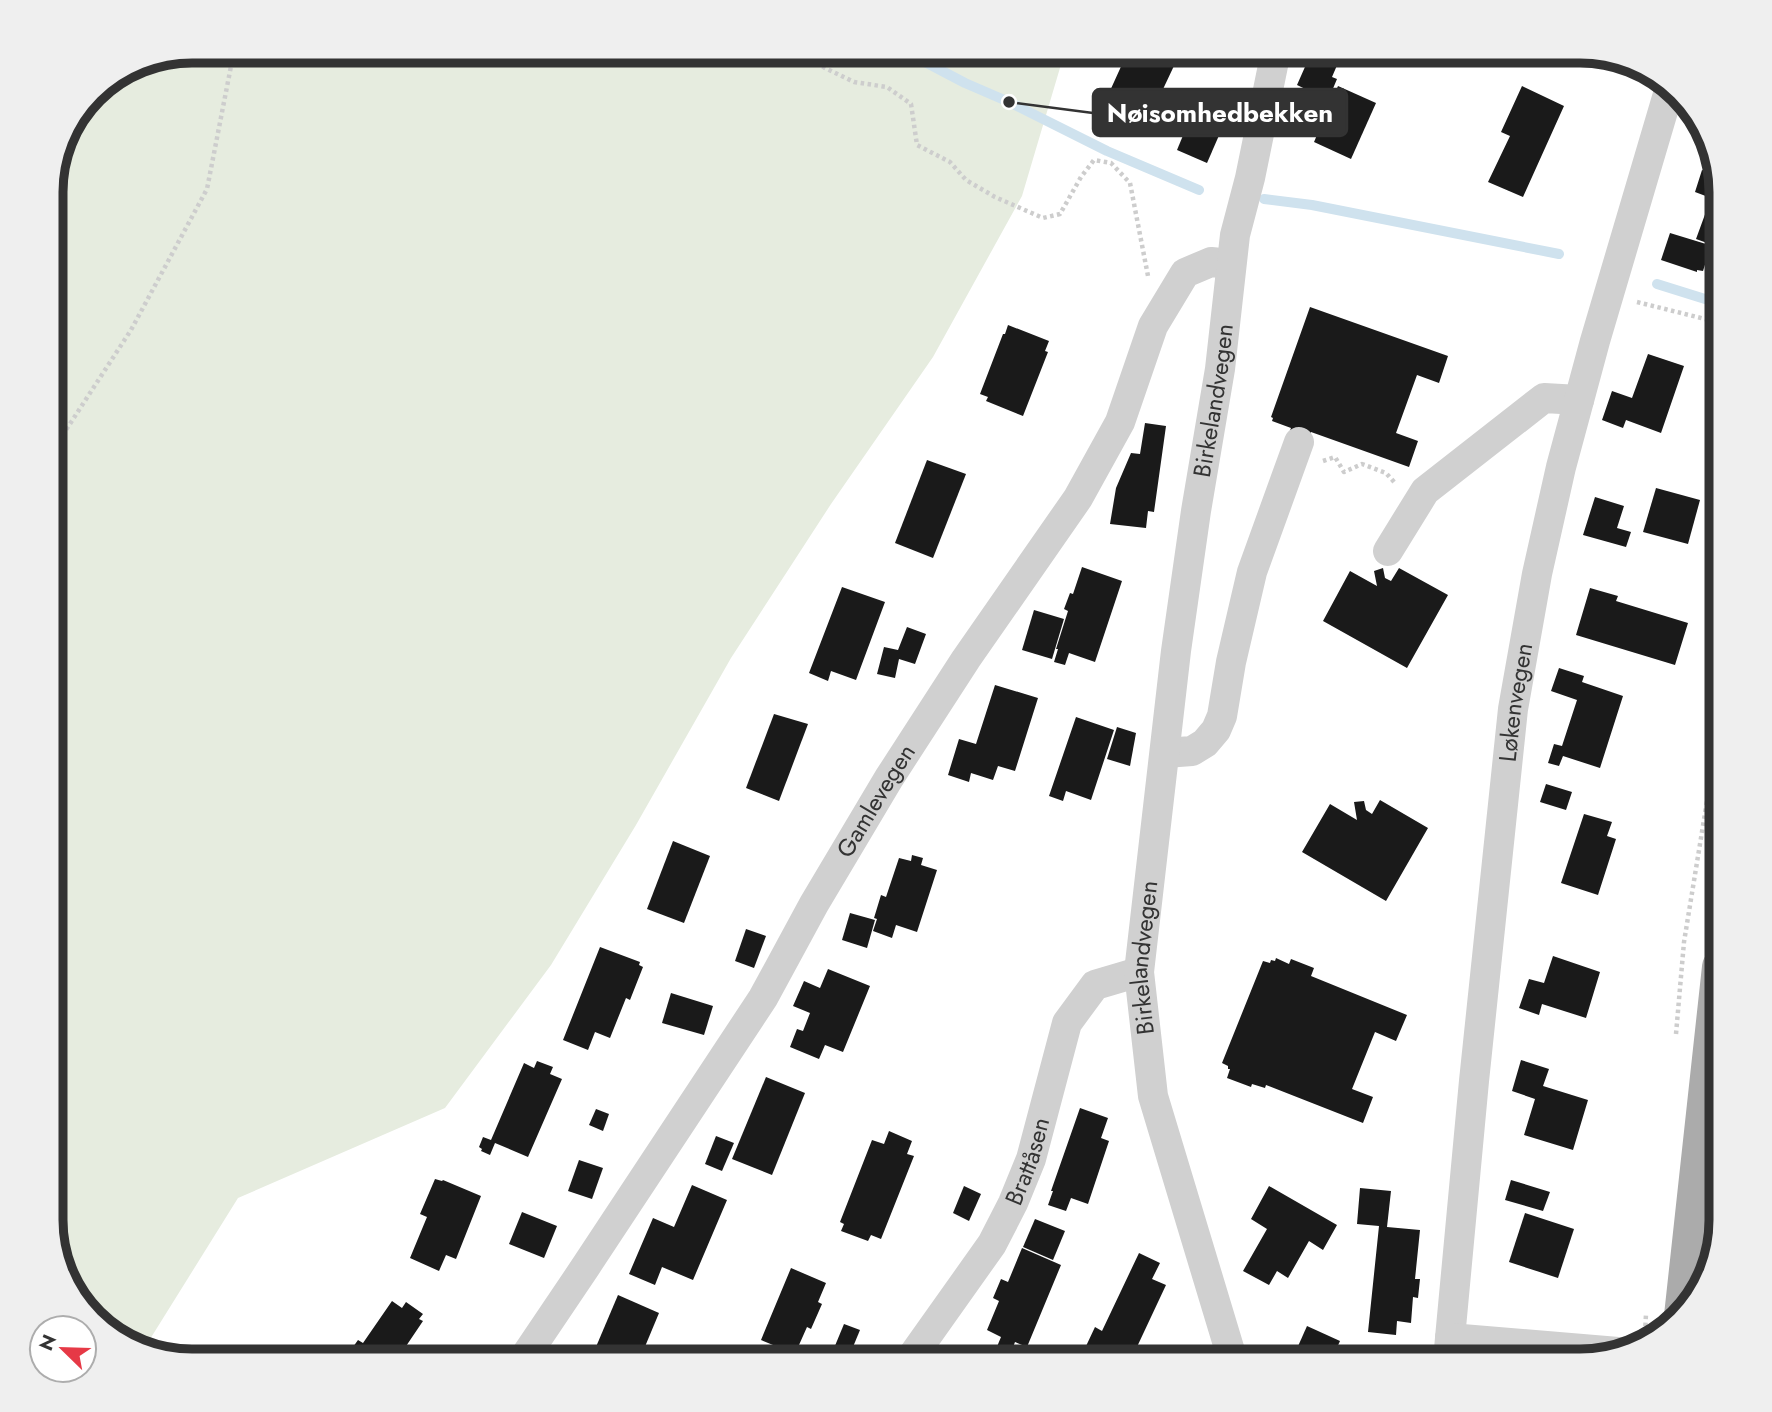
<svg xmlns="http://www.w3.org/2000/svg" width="1772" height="1412" font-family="Jost,sans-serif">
<rect width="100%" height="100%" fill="#fff"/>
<!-- green -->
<polygon fill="#e6ecdf" points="192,51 1065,51 1022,196 933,357 831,504 731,658 636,825 551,965 445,1108 238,1198 142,1352 99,1327 65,1283 51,1229 51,182 65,129 98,86 138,61"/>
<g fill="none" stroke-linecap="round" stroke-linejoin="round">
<!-- stream -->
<g stroke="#cfe2ee" stroke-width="10">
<polyline points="904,51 965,83 1009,102 1107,151 1199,190"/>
<polyline points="1264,199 1312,205 1559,254"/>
<polyline points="1657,284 1721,304"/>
</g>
</g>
<!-- building -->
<g fill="#1a1a1a">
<polygon points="1137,51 1181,51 1156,104 1133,93 1128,102 1109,93 1124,60 1131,64"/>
<polygon points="1312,51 1338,63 1332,77 1337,79 1329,98 1323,95 1322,97 1297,85"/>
<polygon points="1338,86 1376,103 1351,159 1314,142"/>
<polygon points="1522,86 1564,106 1523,197 1488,182 1510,136 1501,132"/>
<polygon points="1196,104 1227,117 1207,163 1177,150"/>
<polygon points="1702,170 1717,175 1721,192 1721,248 1696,239 1711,198 1695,192"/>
<polygon points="1670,233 1706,244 1705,247 1710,249 1703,271 1697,270 1697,272 1661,260"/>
<polygon points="1310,307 1448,356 1439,383 1417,375 1396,433 1418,441 1409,467 1311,432 1309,436 1289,433 1291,428 1272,421 1273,418 1271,417"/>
<polygon points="1008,325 1049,341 1045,351 1048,352 1023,416 986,401 988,397 980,394 1003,334 1005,334"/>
<polygon points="1648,354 1684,366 1661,433 1626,420 1623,428 1602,420 1612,391 1632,398"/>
<polygon points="1145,423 1166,426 1154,512 1148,511 1146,528 1110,524 1116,488 1131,453 1140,454"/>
<polygon points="927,460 966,474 933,558 895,543"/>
<polygon points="1656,488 1700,500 1688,544 1643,532"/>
<polygon points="1595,497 1624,506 1617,528 1631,532 1626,547 1583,535"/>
<polygon points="1082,567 1122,581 1095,662 1069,653 1065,665 1054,662 1058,649 1056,649 1068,611 1064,609 1070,593 1073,594"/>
<polygon points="1383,568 1385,578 1391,581 1399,568 1448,595 1407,668 1323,621 1350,571 1377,586 1374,571"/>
<polygon points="842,587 885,602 856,680 831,671 828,681 809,673"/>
<polygon points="1590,588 1618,596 1616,601 1688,623 1675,665 1576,635"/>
<polygon points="1034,610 1064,619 1052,659 1022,650"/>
<polygon points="907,627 926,634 915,664 899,659 895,678 877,674 884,647 898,650"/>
<polygon points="1559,668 1584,676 1582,682 1623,696 1600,768 1563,756 1559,766 1548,763 1554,744 1562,746 1577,700 1551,691"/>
<polygon points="995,685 1038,698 1015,771 998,766 993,780 971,773 969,782 948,775 959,739 976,744"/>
<polygon points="774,714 808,724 779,801 746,788"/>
<polygon points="1076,717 1114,730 1091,800 1066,791 1063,801 1049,796"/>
<polygon points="1117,727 1136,733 1130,766 1107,759"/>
<polygon points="1546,784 1572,792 1566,810 1540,802"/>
<polygon points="1380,800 1428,828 1386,901 1302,852 1330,804 1357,820 1354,802 1364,801 1366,810 1372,814"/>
<polygon points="1584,814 1612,822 1607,836 1616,839 1598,895 1561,883"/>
<polygon points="673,841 710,856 684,923 647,909"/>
<polygon points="912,855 923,858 921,865 937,870 917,932 896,925 892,938 873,931 877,919 874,918 881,895 886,897 899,858 911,861"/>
<polygon points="850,913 875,920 867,948 842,940"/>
<polygon points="746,929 766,936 754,968 735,961"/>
<polygon points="600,947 640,962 639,965 643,967 630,1000 626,998 610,1038 595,1032 588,1050 563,1040"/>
<polygon points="1553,956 1600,972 1586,1018 1542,1004 1539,1015 1519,1008 1529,979 1544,983"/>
<polygon points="1276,958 1289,964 1291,959 1314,968 1311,976 1407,1015 1396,1041 1375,1032 1352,1089 1373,1097 1363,1123 1266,1085 1265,1088 1252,1084 1251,1087 1227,1078 1230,1069 1228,1069 1228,1066 1222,1063 1263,961 1270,963 1271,960 1275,961"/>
<polygon points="828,969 870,986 843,1052 825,1045 819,1059 790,1047 797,1029 803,1031 810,1013 793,1006 804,981 820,988"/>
<polygon points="671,993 713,1006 704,1035 662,1023"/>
<polygon points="1521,1060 1549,1069 1543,1086 1588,1100 1573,1150 1524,1135 1535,1099 1512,1091"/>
<polygon points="537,1061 553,1067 550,1074 562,1079 528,1157 495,1143 490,1155 481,1151 482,1149 479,1147 483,1137 491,1140 524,1063 534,1068"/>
<polygon points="766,1077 805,1093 772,1175 732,1159"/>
<polygon points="1080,1108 1108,1118 1101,1138 1109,1141 1088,1204 1071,1198 1066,1211 1048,1205 1053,1191 1051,1191"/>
<polygon points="596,1109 609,1114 603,1131 589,1125"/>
<polygon points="889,1131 912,1141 907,1154 914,1156 881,1239 871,1235 868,1241 841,1231 844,1224 840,1222 872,1140 884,1144"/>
<polygon points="716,1136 734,1143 722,1171 705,1164"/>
<polygon points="579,1160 603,1168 592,1199 568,1191"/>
<polygon points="435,1179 442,1181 443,1180 481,1196 456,1259 446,1255 439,1271 410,1258 427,1217 420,1214"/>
<polygon points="1511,1180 1550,1192 1543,1211 1505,1200"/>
<polygon points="692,1185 727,1200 693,1280 662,1267 655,1285 629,1274 653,1218 674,1227"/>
<polygon points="964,1186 981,1194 969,1221 953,1213"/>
<polygon points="1269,1186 1337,1225 1323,1250 1309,1241 1288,1278 1277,1271 1269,1285 1243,1271 1267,1229 1251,1219"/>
<polygon points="1360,1188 1391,1191 1387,1227 1420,1230 1415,1279 1420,1279 1418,1298 1413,1297 1411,1323 1397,1321 1396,1335 1368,1332 1379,1226 1357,1224"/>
<polygon points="522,1212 557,1226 544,1258 509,1244"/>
<polygon points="1525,1213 1574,1229 1558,1278 1509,1262"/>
<polygon points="1035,1219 1065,1231 1053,1260 1023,1247"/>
<polygon points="1022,1248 1061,1265 1027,1347 1015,1342 1010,1355 996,1349 1001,1337 987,1330 999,1301 993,1298 1001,1279 1008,1282"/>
<polygon points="1139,1253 1160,1263 1152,1279 1166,1285 1136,1349 1127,1345 1120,1361 1079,1361 1095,1327 1102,1331"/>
<polygon points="791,1268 826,1283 818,1302 822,1304 811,1329 807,1327 795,1354 761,1340"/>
<polygon points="618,1295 659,1313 639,1361 590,1361"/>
<polygon points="392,1301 402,1308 406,1302 423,1314 419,1319 423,1321 396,1361 343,1361 358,1340 363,1343"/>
<polygon points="844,1324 860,1330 848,1359 832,1353"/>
<polygon points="1307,1326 1340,1341 1331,1361 1312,1361 1295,1353"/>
</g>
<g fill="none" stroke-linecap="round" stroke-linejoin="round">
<!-- path -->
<g stroke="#cdcdcd" stroke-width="4.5" stroke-dasharray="3.5 3.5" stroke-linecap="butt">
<polyline points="799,51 825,68 854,82 887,87 911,104 917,145 950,162 966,180 995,197 1043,218 1060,214 1081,177 1094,160 1111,163 1130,183 1148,276"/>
<polyline points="1637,302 1721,323"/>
<polyline points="51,453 131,330 207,189 233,56 230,51"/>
<polyline points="1323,461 1335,457 1344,472 1362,464 1386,473 1395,483"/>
<polyline points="1676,1034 1684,942 1708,795 1721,727"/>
<polyline points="1645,1333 1646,1314"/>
</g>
<!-- minor -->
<g stroke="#d0d0d0" stroke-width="30">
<polyline points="1388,551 1425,491 1544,398 1579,400"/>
<polyline points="1165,753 1192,751 1205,743 1216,730 1222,716 1231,662 1252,572 1299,442"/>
<path id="s1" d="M 1450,1338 L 1474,1081 L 1513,709 L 1537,574 L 1561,467 L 1595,341 L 1671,84"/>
<path id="s2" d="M 522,1361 L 586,1266 L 763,998 L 814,904 L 889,778 L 966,659 L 1078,498 L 1120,422 L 1153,326 L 1185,273 L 1211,262 L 1231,264"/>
<path id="s3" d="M 909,1361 L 992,1244 L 1013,1203 L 1031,1159 L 1067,1023 L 1095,985 L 1139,972"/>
<path id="s4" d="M 1233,1361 L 1153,1096 L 1139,972 L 1176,651 L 1196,511 L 1220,369 L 1235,235 L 1250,178 L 1276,51"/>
<polyline points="1448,1361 1450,1338 1618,1352"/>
</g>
<!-- major -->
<polyline stroke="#ababab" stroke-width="38" points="1683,1316 1721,967"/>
</g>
<g text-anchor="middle" stroke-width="7" stroke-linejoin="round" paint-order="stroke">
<!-- street labels -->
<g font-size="24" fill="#333" stroke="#fff">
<text dy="8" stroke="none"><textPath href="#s4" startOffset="978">Birkelandvegen</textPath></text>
<text dy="8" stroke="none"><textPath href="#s1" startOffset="639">Løkenvegen</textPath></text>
<text dy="8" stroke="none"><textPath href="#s2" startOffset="663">Gamlevegen</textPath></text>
<text dy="8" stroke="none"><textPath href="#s4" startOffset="416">Birkelandvegen</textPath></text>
<text dy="8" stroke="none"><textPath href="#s3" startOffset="234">Brattåsen</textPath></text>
</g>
</g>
<!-- crop -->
<path d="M0 0H1772V1412H0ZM192 63H1580A129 129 0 0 1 1709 192V1220A129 129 0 0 1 1580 1349H192A129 129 0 0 1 63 1220V192A129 129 0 0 1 192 63Z" fill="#efefef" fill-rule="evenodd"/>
<path fill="none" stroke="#333" stroke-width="9" d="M192 63H1580A129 129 0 0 1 1709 192V1220A129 129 0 0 1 1580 1349H192A129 129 0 0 1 63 1220V192A129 129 0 0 1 192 63Z"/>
<!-- callouts -->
<path fill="none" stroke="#333" stroke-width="2.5" d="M1009 102L1093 113"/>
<circle fill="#333" stroke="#fff" stroke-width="2.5" cx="1009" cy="102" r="7"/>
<rect fill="#333" stroke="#333" stroke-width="2.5" x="1093" y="89" width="254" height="47" rx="7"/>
<g font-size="26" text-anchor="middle" font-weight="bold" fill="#fff">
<text x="1220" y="122">Nøisomhedbekken</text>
</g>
<!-- north arrow -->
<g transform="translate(63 1349) rotate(293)"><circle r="33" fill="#ffffff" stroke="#adadad" stroke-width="2"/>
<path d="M0-5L12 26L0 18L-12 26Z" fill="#e63946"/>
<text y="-10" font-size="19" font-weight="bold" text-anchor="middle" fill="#333333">N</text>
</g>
</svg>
